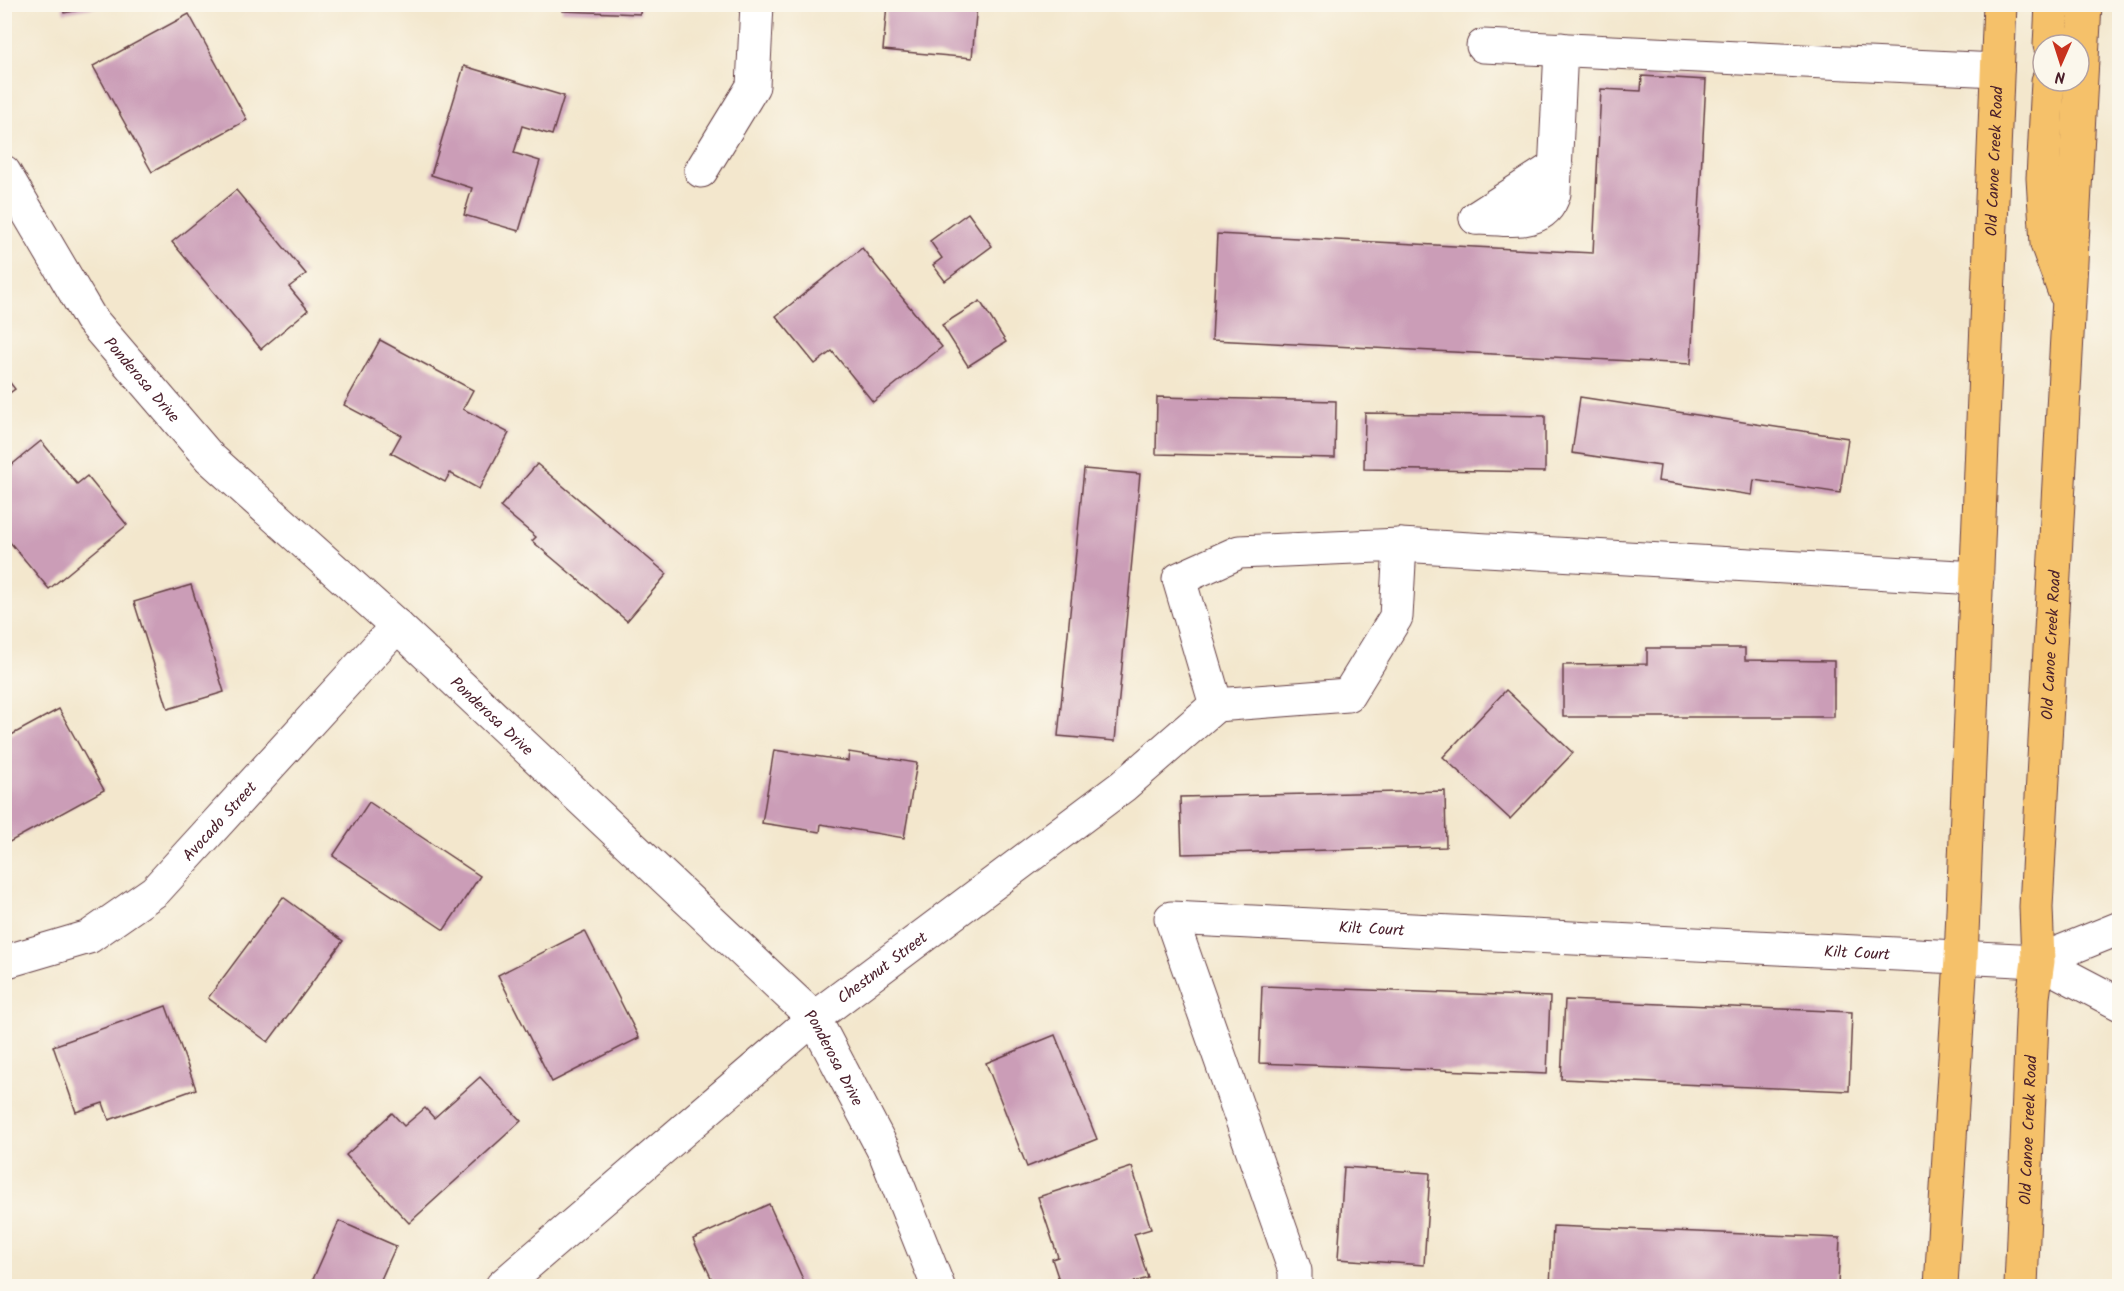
<svg xmlns="http://www.w3.org/2000/svg" width="2124" height="1291" font-family="Kalam,sans-serif">
<rect width="100%" height="100%" fill="#fbf7ec"/>
<filter id="ink" filterUnits="userSpaceOnUse"><feTurbulence type="fractalNoise" baseFrequency=".0167" numOctaves="2"/><feDisplacementMap in="SourceGraphic" scale="12" xChannelSelector="R" yChannelSelector="G"/><feConvolveMatrix kernelMatrix="1 2 1 2 8 2 1 2 1" color-interpolation-filters="sRGB"/></filter>
<filter id="wash" filterUnits="userSpaceOnUse"><feTurbulence type="fractalNoise" baseFrequency=".008" numOctaves="4" result="noise"/><feDisplacementMap in="SourceGraphic" scale="24" xChannelSelector="R" yChannelSelector="G"/><feGaussianBlur stdDeviation="1.35" result="paint"/><feColorMatrix in="noise" values="0 0 0 0 0 0 0 0 0 0 0 0 0 0 0 0 0 1.4 0 .05"/><feComposite in="paint" operator="in"/></filter>
<g filter="url(#wash)">
<rect width="100%" height="100%" fill="#f3e7cd"/>
<g id="blocks">
<!-- building -->
<g fill="#cb9db7">
<polygon points="62,4 102,4 102,6 64,13"/>
<polygon points="562,4 641,4 640,14 562,11"/>
<polygon points="887,4 977,4 972,58 883,50"/>
<polygon points="189,14 247,120 152,172 93,66"/>
<polygon points="464,66 564,96 552,135 522,126 514,153 540,161 519,231 464,215 472,188 431,175"/>
<polygon points="1642,76 1706,80 1691,364 1212,340 1217,234 1593,253 1601,89 1641,91"/>
<polygon points="236,190 306,274 289,287 308,310 261,349 172,242"/>
<polygon points="968,213 992,246 945,281 933,265 942,258 930,241"/>
<polygon points="862,248 942,347 873,402 832,351 815,364 776,316"/>
<polygon points="980,301 1006,342 968,366 942,325"/>
<polygon points="380,340 473,390 463,409 509,433 479,489 450,473 445,482 391,453 401,435 344,405"/>
<polygon points="4,375 15,389 4,397"/>
<polygon points="1157,397 1336,401 1335,458 1156,454"/>
<polygon points="1580,397 1848,438 1840,493 1754,480 1752,495 1658,481 1660,466 1572,453"/>
<polygon points="1365,413 1545,416 1545,472 1364,469"/>
<polygon points="41,441 77,484 87,476 127,525 49,589 4,535 4,471"/>
<polygon points="537,464 667,574 627,621 532,541 536,537 500,507"/>
<polygon points="1084,469 1140,474 1115,741 1058,736"/>
<polygon points="191,585 224,692 168,709 134,602"/>
<polygon points="1647,648 1745,648 1745,660 1834,661 1834,717 1563,717 1563,665 1647,664"/>
<polygon points="1506,690 1573,753 1510,819 1443,757"/>
<polygon points="59,709 104,790 4,845 4,739"/>
<polygon points="774,750 848,761 849,752 917,763 904,838 821,824 820,832 762,823"/>
<polygon points="1445,791 1446,847 1182,854 1180,797"/>
<polygon points="369,802 480,876 444,930 333,856"/>
<polygon points="283,897 343,941 268,1042 208,998"/>
<polygon points="585,931 639,1038 552,1082 498,975"/>
<polygon points="1262,986 1550,997 1547,1074 1259,1063"/>
<polygon points="1565,1000 1852,1012 1849,1091 1561,1079"/>
<polygon points="166,1006 196,1089 109,1120 103,1103 76,1112 53,1046"/>
<polygon points="1055,1035 1097,1139 1027,1167 986,1063"/>
<polygon points="480,1077 521,1121 409,1223 346,1155 392,1113 404,1126 425,1108 434,1118"/>
<polygon points="1132,1167 1151,1229 1134,1234 1148,1278 1121,1286 1061,1286 1052,1259 1058,1257 1038,1197"/>
<polygon points="1344,1167 1430,1173 1424,1265 1338,1259"/>
<polygon points="769,1204 806,1286 715,1286 693,1239"/>
<polygon points="339,1221 396,1246 378,1286 310,1286"/>
<polygon points="1553,1226 1840,1238 1838,1286 1550,1286"/>
</g>
</g>
</g>
<g filter="url(#ink)">
<use href="#blocks" fill-opacity="0" stroke="#633d43" stroke-width="1.5"/>
<g fill="none" stroke-linecap="round" stroke-linejoin="round">
<defs>
<g id="minor">
<polyline points="1483,46 1997,70"/>
<polyline points="701,171 753,86 757,4"/>
<path id="s1" d="M 4,172 L 90,318 L 210,458 L 397,626 L 814,1018 L 885,1153 L 938,1286"/>
<path d="M 1476,218 C 1505,218 1544,229 1554,193 L 1561,49"/>
<polyline points="1476,218 1556,166"/>
<polygon points="1400,545 1396,617 1348,695 1216,705 1179,579 1239,552"/>
<polyline points="1400,545 1977,578"/>
<polyline points="2038,961 2120,1004"/>
<path id="s2" d="M 4,962 L 89,937 L 155,891 L 397,626"/>
<path id="s3" d="M 502,1286 L 814,1018 L 1123,786 L 1216,705"/>
<path id="s4" d="M 1295,1286 L 1295,1271 L 1171,918 L 2038,961 L 2120,928"/>
</g>
<g id="major">
<polyline points="2050,45 2052,4"/>
<polyline points="2048,81 2043,178 2047,244 2065,293"/>
<path id="s5" d="M 1941,1286 L 1961,959 L 2000,4"/>
<path id="s6" d="M 2021,1286 L 2033,997 L 2038,961 L 2036,907 L 2085,4"/>
</g>
</defs>
<!-- minor casing -->
<use href="#minor" stroke="#633d43" stroke-width="35"/>
<!-- major casing -->
<use href="#major" stroke="#633d43" stroke-width="35"/>
<!-- minor -->
<use href="#minor" stroke="#fff" stroke-width="33"/>
<!-- major -->
<use href="#major" stroke="#f5c16b" stroke-width="33"/>
</g>
</g>
<g text-anchor="middle" stroke-width="5" stroke-linejoin="round" paint-order="stroke">
<!-- street labels -->
<g font-size="16" fill="#4a1f2b" stroke="#fbf7ec">
<text dy="6" stroke="none"><textPath href="#s5" startOffset="1126">Old Canoe Creek Road</textPath></text>
<text dy="6" stroke="none"><textPath href="#s1" startOffset="250">Ponderosa Drive</textPath></text>
<text dy="6" stroke="none"><textPath href="#s6" startOffset="642">Old Canoe Creek Road</textPath></text>
<text dy="6" stroke="none"><textPath href="#s1" startOffset="736">Ponderosa Drive</textPath></text>
<text dy="6" stroke="none"><textPath href="#s2" startOffset="264">Avocado Street</textPath></text>
<text dy="6" stroke="none"><textPath href="#s4" startOffset="590">Kilt Court</textPath></text>
<text dy="6" stroke="none"><textPath href="#s4" startOffset="1076">Kilt Court</textPath></text>
<text dy="6" stroke="none"><textPath href="#s3" startOffset="496">Chestnut Street</textPath></text>
<text dy="6" stroke="none"><textPath href="#s1" startOffset="1222">Ponderosa Drive</textPath></text>
<text dy="6" stroke="none"><textPath href="#s6" startOffset="156">Old Canoe Creek Road</textPath></text>
</g>
</g>
<!-- margin -->
<rect width="2124" height="1291" fill="none" stroke="#fbf7ec" stroke-width="24"/>
<!-- north arrow -->
<g transform="translate(2061 63) rotate(183)"><circle r="28" fill="#fbf7ec" stroke="#b4a19f" stroke-width="1.5"/>
<path d="M0-4.5L10 22L0 15L-10 22Z" fill="#c8321e"/>
<text y="-9" font-size="16" font-weight="bold" text-anchor="middle" fill="#4a1f2b">N</text>
</g>
</svg>
